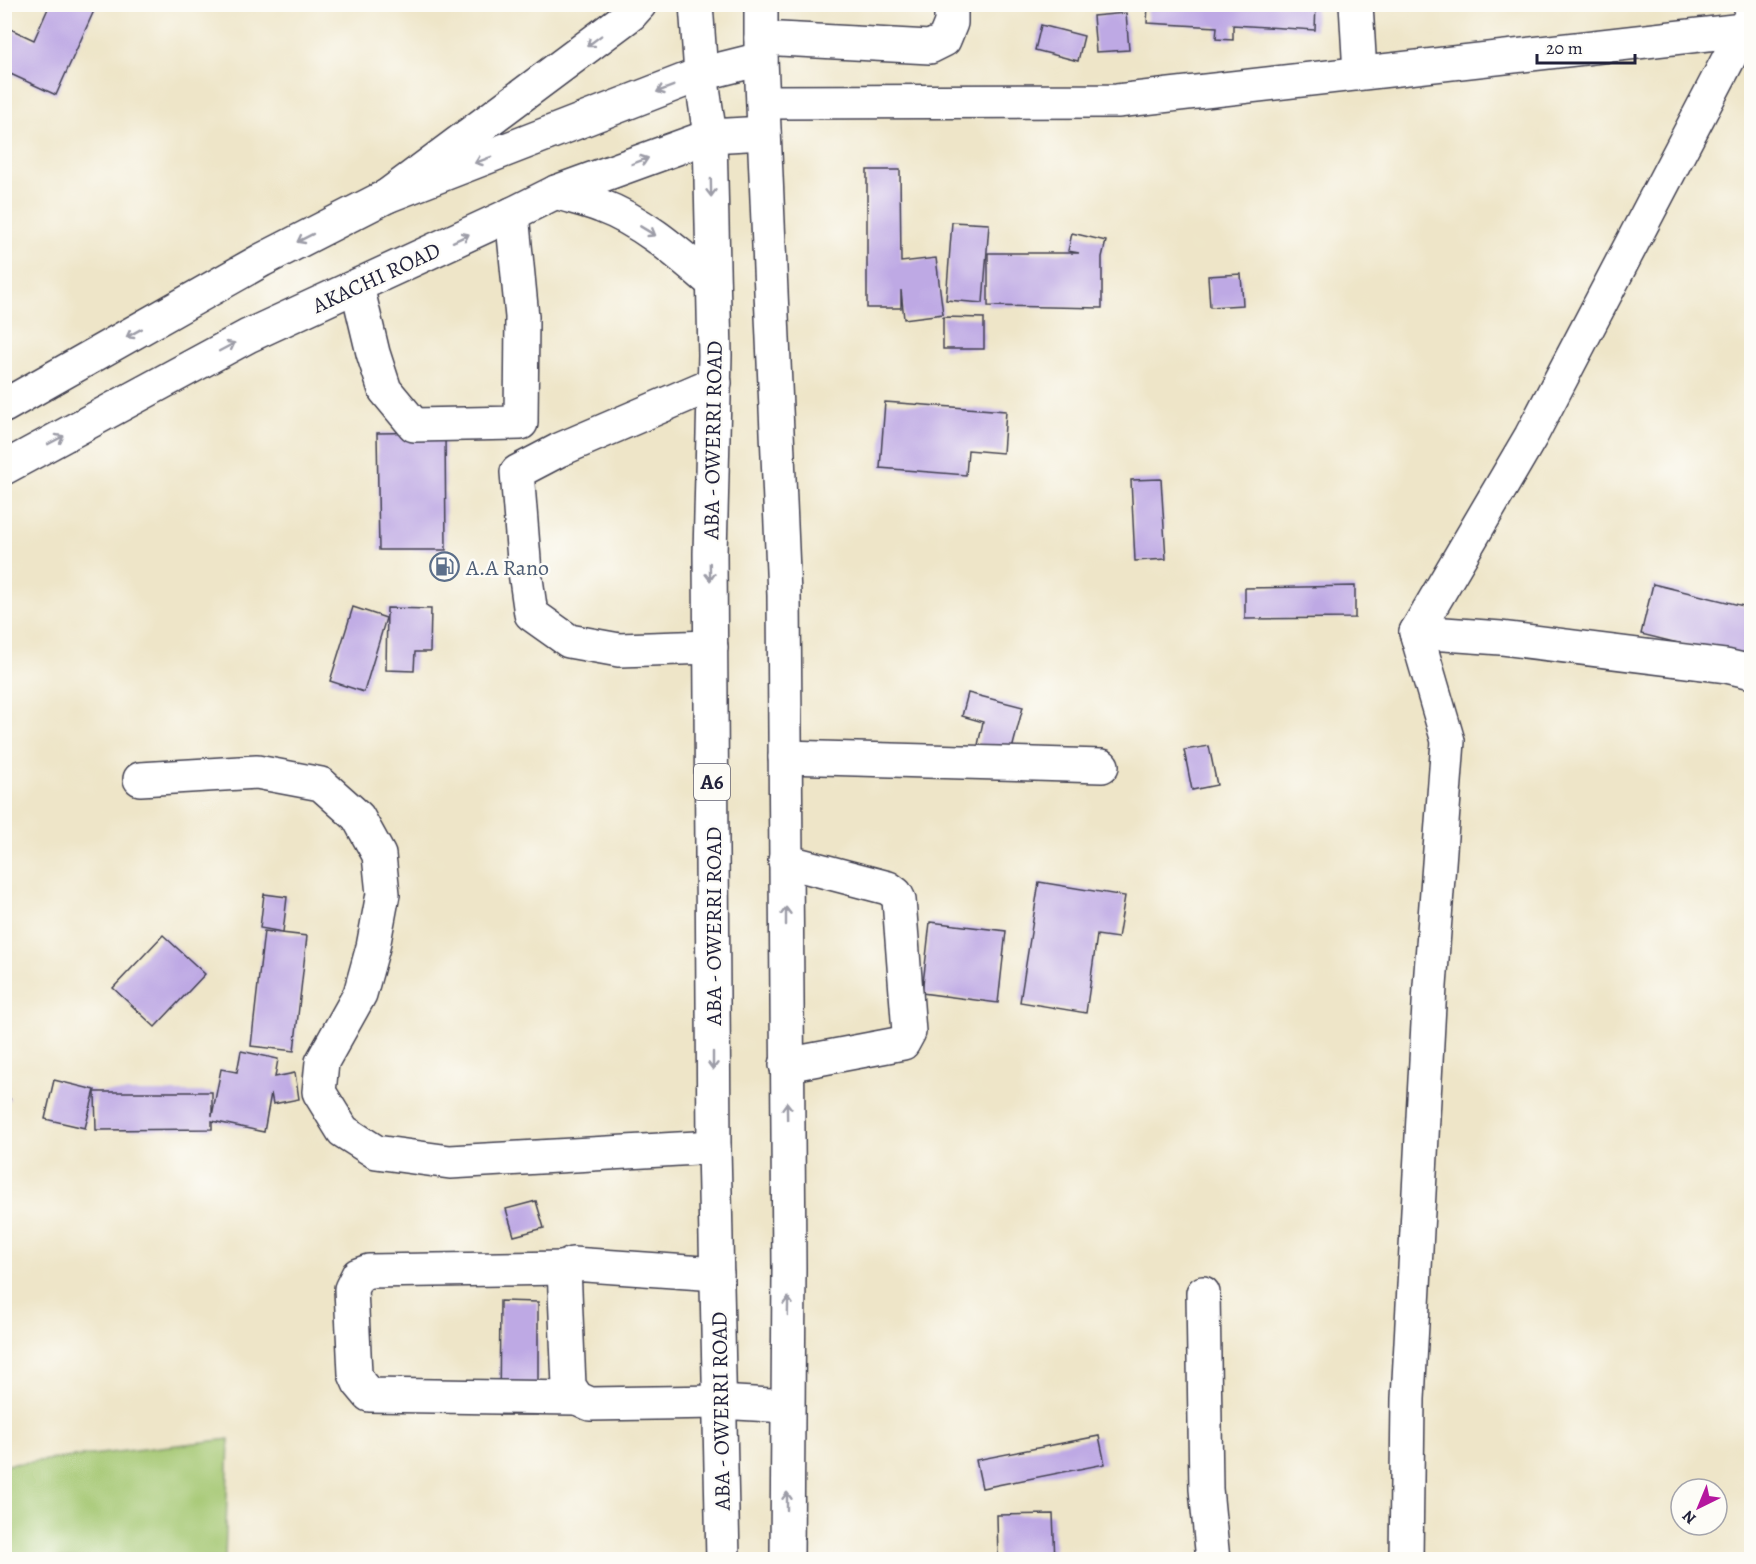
<svg xmlns="http://www.w3.org/2000/svg" width="1756" height="1564" font-family="Alegreya,serif">
<rect width="100%" height="100%" fill="#fdfcf7"/>
<filter id="ink" filterUnits="userSpaceOnUse"><feTurbulence type="fractalNoise" baseFrequency=".0167" numOctaves="2"/><feDisplacementMap in="SourceGraphic" scale="12" xChannelSelector="R" yChannelSelector="G"/><feConvolveMatrix kernelMatrix="1 2 1 2 8 2 1 2 1" color-interpolation-filters="sRGB"/></filter>
<filter id="wash" filterUnits="userSpaceOnUse"><feTurbulence type="fractalNoise" baseFrequency=".008" numOctaves="4" result="noise"/><feDisplacementMap in="SourceGraphic" scale="24" xChannelSelector="R" yChannelSelector="G"/><feGaussianBlur stdDeviation="1.35" result="paint"/><feColorMatrix in="noise" values="0 0 0 0 0 0 0 0 0 0 0 0 0 0 0 0 0 1.4 0 .05"/><feComposite in="paint" operator="in"/></filter>
<g filter="url(#wash)">
<rect width="100%" height="100%" fill="#eee5c8"/>
<!-- green -->
<polygon fill="#a3c66f" stroke="#627455" stroke-width="1.5" points="229,1439 225,1559 5,1559 5,1465"/>
<g id="blocks">
<!-- building -->
<g fill="#bea9e4">
<polygon points="50,4 97,4 56,95 4,71 4,26 34,40"/>
<polygon points="1148,4 1316,4 1315,30 1233,25 1233,40 1216,39 1217,27 1147,23"/>
<polygon points="1126,13 1129,50 1096,52 1093,16"/>
<polygon points="1041,25 1084,36 1078,61 1035,50"/>
<polygon points="867,170 900,170 901,262 936,258 943,314 904,319 901,290 901,308 867,308"/>
<polygon points="952,222 989,224 983,303 946,300"/>
<polygon points="1072,233 1106,241 1102,257 1102,308 988,306 988,253 1079,253 1068,251"/>
<polygon points="1241,274 1243,305 1210,307 1208,276"/>
<polygon points="943,317 984,318 984,349 943,349"/>
<polygon points="885,402 1006,411 1003,453 968,450 966,475 880,468"/>
<polygon points="445,432 446,550 379,550 377,433"/>
<polygon points="1161,479 1166,559 1135,561 1131,480"/>
<polygon points="1653,584 1752,608 1752,661 1641,634"/>
<polygon points="1355,586 1355,618 1245,619 1245,588"/>
<polygon points="353,607 386,618 364,692 330,681"/>
<polygon points="387,608 431,609 430,652 415,652 414,671 386,670"/>
<polygon points="968,693 1023,707 1011,753 978,745 983,722 962,716"/>
<polygon points="1209,746 1217,785 1192,790 1184,750"/>
<polygon points="1039,882 1125,896 1118,938 1097,935 1086,1013 1020,1002"/>
<polygon points="264,894 287,897 283,932 260,928"/>
<polygon points="930,922 1006,931 998,1003 922,993"/>
<polygon points="264,931 307,936 294,1051 251,1046"/>
<polygon points="163,935 205,974 155,1027 113,988"/>
<polygon points="241,1051 278,1059 275,1077 295,1073 299,1099 273,1104 271,1093 264,1132 212,1121 212,1129 96,1130 95,1092 212,1092 212,1116 221,1069 237,1072"/>
<polygon points="54,1080 95,1090 85,1128 45,1119"/>
<polygon points="4,1093 10,1099 4,1105"/>
<polygon points="536,1201 544,1228 514,1236 506,1209"/>
<polygon points="500,1301 538,1302 538,1415 499,1415"/>
<polygon points="1099,1436 1105,1464 982,1488 976,1460"/>
<polygon points="1053,1514 1055,1560 998,1560 997,1515"/>
<rect x="921" y="1557" width="48" height="3"/>
</g>
</g>
</g>
<g filter="url(#ink)">
<use href="#blocks" fill-opacity="0" stroke="#413f50" stroke-width="1.5"/>
<g fill="none" stroke-linecap="round" stroke-linejoin="round">
<defs>
<g id="minor">
<polyline points="1356,4 1360,73"/>
<polyline points="761,38 930,47 944,40 951,23 951,4"/>
<polyline points="763,102 1117,101 1743,30"/>
<polyline points="357,286 373,353 385,390 414,425 521,423 522,317 512,214"/>
<polyline points="1416,632 1501,638 1726,666 1752,672"/>
<polyline points="711,647 619,650 569,641 531,614 525,572 517,472 559,450 715,383"/>
<polyline points="785,757 1102,766"/>
<polyline points="140,779 257,772 321,784 358,817 379,855 383,894 373,947 360,994 322,1062 319,1092 343,1131 376,1152 450,1162 714,1147"/>
<polyline points="785,861 888,888 896,894 899,900 909,1032 903,1043 786,1065"/>
<polyline points="564,1268 369,1271 358,1275 351,1289 355,1374 359,1383 369,1395 577,1398"/>
<polyline points="717,1274 572,1264 564,1268 569,1386 577,1398 590,1404 719,1402 787,1406"/>
<polyline points="1203,1293 1206,1489 1213,1560"/>
<polyline points="1406,1560 1408,1399 1430,986 1448,741 1416,632 1531,436 1752,14"/>
</g>
<g id="major">
<polyline points="4,406 262,260 387,196 701,74 761,59"/>
<polyline points="4,468 248,336 512,214 556,192 710,136 764,133"/>
</g>
<g id="highway">
<polyline points="696,4 701,74 710,136 715,355 710,554 714,1147 723,1560"/>
<polyline points="761,4 761,59 784,595 789,1268 787,1560"/>
<path d="M 556,192 C 571,197 586,200 601,206 C 644,222 679,254 713,283"/>
<polyline points="387,196 631,14 640,4"/>
</g>
</defs>
<!-- minor casing -->
<use href="#minor" stroke="#413f50" stroke-width="36"/>
<!-- major casing -->
<use href="#major" stroke="#413f50" stroke-width="36"/>
<!-- highway casing -->
<use href="#highway" stroke="#413f50" stroke-width="36"/>
<!-- minor -->
<use href="#minor" stroke="#fff" stroke-width="33"/>
<!-- major -->
<use href="#major" stroke="#fff" stroke-width="33"/>
<!-- highway -->
<use href="#highway" stroke="#fff" stroke-width="33"/>
</g>
<!-- one-way arrows -->
<defs><path id="oneway-shaft" d="M-6 0H5M1.5-3L5.5 0L1.5 3" fill="none" stroke-width="1.6" stroke-linecap="round" stroke-linejoin="round" transform="scale(1.5)"/></defs>
<g stroke="#9c9ca7">
<use href="#oneway-shaft" transform="translate(594 41) rotate(143)"/>
<use href="#oneway-shaft" transform="translate(665 89) rotate(159)"/>
<use href="#oneway-shaft" transform="translate(483 160) rotate(159)"/>
<use href="#oneway-shaft" transform="translate(640 161) rotate(-20)"/>
<use href="#oneway-shaft" transform="translate(711 188) rotate(89)"/>
<use href="#oneway-shaft" transform="translate(648 231) rotate(31)"/>
<use href="#oneway-shaft" transform="translate(305 238) rotate(153)"/>
<use href="#oneway-shaft" transform="translate(461 238) rotate(-25)"/>
<use href="#oneway-shaft" transform="translate(134 333) rotate(151)"/>
<use href="#oneway-shaft" transform="translate(227 347) rotate(-28)"/>
<use href="#oneway-shaft" transform="translate(56 440) rotate(-28)"/>
<use href="#oneway-shaft" transform="translate(710 572) rotate(89)"/>
<use href="#oneway-shaft" transform="translate(786 916) rotate(-90)"/>
<use href="#oneway-shaft" transform="translate(713 1061) rotate(90)"/>
<use href="#oneway-shaft" transform="translate(787 1111) rotate(-91)"/>
<use href="#oneway-shaft" transform="translate(788 1306) rotate(-89)"/>
<use href="#oneway-shaft" transform="translate(787 1501) rotate(-90)"/>
</g>
</g>
<!-- icons -->
<defs>
<symbol id="fuel-ring" viewBox="-11 -11 22 22"><circle r="9.5" fill="#fdfcf7" stroke="#5c6f8a" stroke-width="1.5"/><path d="M-5.5-6h7V0h2V4h1.3V-2.5L3-4.5l.8-.8L6-3V5H2.5V1h-1V6h-7ZM-4.2-4.7v3.2H.2V-4.7Z" fill="#5c6f8a"/></symbol>
</defs>
<g fill-rule="evenodd">
<use href="#fuel-ring" x="428" y="550" width="33" height="33"/>
</g>
<g text-anchor="middle" stroke-width="5" stroke-linejoin="round" paint-order="stroke">
<!-- shield labels -->
<rect fill="#fdfcf7" stroke="#646373" stroke-width="1.5" x="694" y="764" width="36" height="36" rx="4.5"/>
<g font-size="21" font-weight="bold" fill="#22223b">
<text x="712" y="789">A6</text>
</g>
<!-- street labels -->
<g font-size="22" fill="#22223b" stroke="#fdfcf7">
<text transform="translate(376 277) rotate(-25)" y="8">AKACHI ROAD</text>
<text transform="translate(712 440) rotate(-89)" y="8">ABA - OWERRI ROAD</text>
<text transform="translate(713 926) rotate(-90)" y="8">ABA - OWERRI ROAD</text>
<text transform="translate(720 1411) rotate(-91)" y="8">ABA - OWERRI ROAD</text>
</g>
<!-- service labels -->
<g font-size="22" fill="#4e5e75" stroke="#fdfcf7" text-anchor="start">
<text x="466" y="575">A.A Rano</text>
</g>
</g>
<!-- margin -->
<rect width="1756" height="1564" fill="none" stroke="#fdfcf7" stroke-width="24"/>
<!-- north arrow -->
<g transform="translate(1699 1507) rotate(223)"><circle r="28" fill="#fdfcf7" stroke="#a5a5ac" stroke-width="1.5"/>
<path d="M0-4.5L10 22L0 15L-10 22Z" fill="#b5179e"/>
<text y="-9" font-size="16" font-weight="bold" text-anchor="middle" fill="#22223b">N</text>
</g>
<!-- scale -->
<path d="M1537 54v9h98v-9" fill="none" stroke="#22223b" stroke-width="3"/>
<text x="1546" y="54" font-size="18" fill="#22223b" stroke="#fdfcf7" stroke-width="4.5" paint-order="stroke">20 m</text>
</svg>
